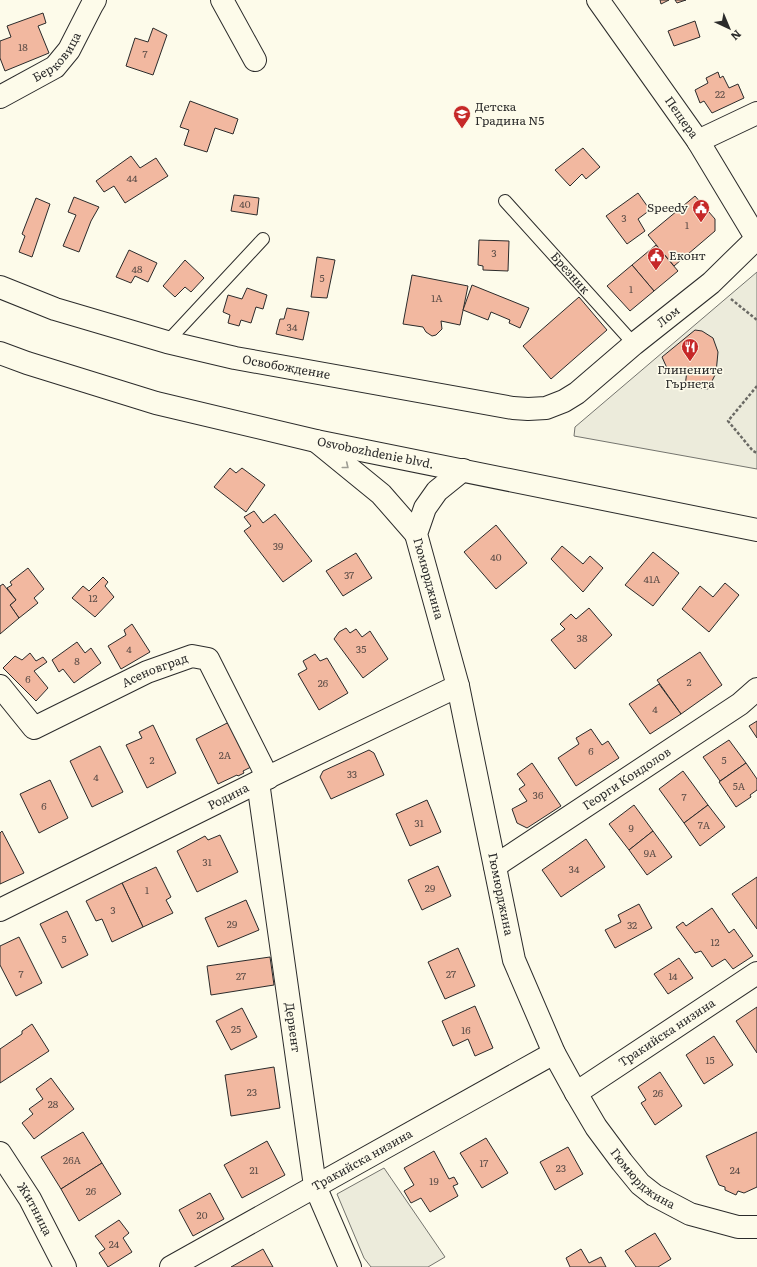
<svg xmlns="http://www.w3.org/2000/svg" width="757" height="1267" font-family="Literata,serif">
<rect width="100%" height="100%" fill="#fdfbea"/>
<!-- green -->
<g fill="#ecebdb" stroke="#74746e">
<polygon points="757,272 757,469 574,436 575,427"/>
<polygon points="384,1168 445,1257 428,1267 371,1267 364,1258 337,1194"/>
</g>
<!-- building -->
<g fill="#f2b8a0" stroke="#2b2b2b">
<polygon points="660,0 669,0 661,4"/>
<polygon points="675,0 686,0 677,3"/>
<polygon points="43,13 46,23 38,26 49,53 5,71 0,58 0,41 11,37 7,26"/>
<polygon points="695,21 700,37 674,46 668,31"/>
<polygon points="153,28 167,35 153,75 126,66 135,38 148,42"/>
<polygon points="718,72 720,78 723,76 729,88 738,84 744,98 712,113 704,101 700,103 695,90 708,83 706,78"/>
<polygon points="190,101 238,119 233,134 215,128 207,152 184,145 189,130 180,127"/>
<polygon points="583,148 600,167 586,179 582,174 570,186 555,170"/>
<polygon points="131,156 140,168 156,158 168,176 125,203 114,186 104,192 96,181"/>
<polygon points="638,193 650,210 638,219 645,231 627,244 606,216"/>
<polygon points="234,195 259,198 257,215 231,211"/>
<polygon points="695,196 715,219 715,231 674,266 648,235"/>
<polygon points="74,197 99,207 91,221 79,252 63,246 76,215 68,212"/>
<polygon points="36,198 50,204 32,257 19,252 25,236 22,234"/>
<polygon points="479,240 509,241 508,271 483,270 483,266 478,265"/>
<polygon points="656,245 678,271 654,291 632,265"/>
<polygon points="129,250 157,263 148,282 135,276 131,283 116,277"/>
<polygon points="317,257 335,260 327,298 311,297"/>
<polygon points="185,260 204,278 191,292 185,287 175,297 163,286"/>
<polygon points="632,265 654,291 630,311 607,286"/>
<polygon points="412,275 468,286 460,325 441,321 442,329 436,335 432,336 426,332 423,327 403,324"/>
<polygon points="472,285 529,308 520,328 509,323 510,320 491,312 488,320 463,310"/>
<polygon points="247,288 267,295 263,309 256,307 251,323 241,320 239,326 228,323 230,315 223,312 228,295 242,299"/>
<polygon points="579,297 607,330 551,379 523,346"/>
<polygon points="287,308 309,312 303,340 276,334 280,319 284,319"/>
<polygon points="695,330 702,331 713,338 718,352 716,373 708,389 685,387 687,370 680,368 671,372 666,366 662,357"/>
<polygon points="230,468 236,473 242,468 265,485 246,512 214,487"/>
<polygon points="254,511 263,523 275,514 312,561 283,582 244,531 251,526 244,517"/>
<polygon points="496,525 527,563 496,589 464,552"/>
<polygon points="562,546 583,564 590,556 603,568 583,592 551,559"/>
<polygon points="653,552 679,573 653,606 625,585"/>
<polygon points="356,553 372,578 343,596 326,571"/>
<polygon points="28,568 44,589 34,598 38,603 19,618 10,605 16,600 7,588 12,585 10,582"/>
<polygon points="103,577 108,582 105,586 114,597 95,617 72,598 83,586 89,591"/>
<polygon points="725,583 739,595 709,632 682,609 700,586 713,597"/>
<polygon points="3,584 16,600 10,605 19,618 0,634 0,586"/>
<polygon points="589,608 612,635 575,669 551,640 565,629 560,624 571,614 576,619"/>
<polygon points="132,624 150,652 121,669 108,646 126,635 124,630"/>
<polygon points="346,628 350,633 356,629 362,637 370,631 388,659 363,678 334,639 339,632"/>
<polygon points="77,642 85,653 91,648 101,663 74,683 63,669 59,672 52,660"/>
<polygon points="700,652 722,685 681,714 657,680"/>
<polygon points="30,653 36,661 43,657 47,662 34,671 48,688 36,701 3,668 15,656 22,660"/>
<polygon points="315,654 320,661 327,658 348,693 319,710 298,674 307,669 303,661"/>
<polygon points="659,684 681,714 650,734 629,704"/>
<polygon points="233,720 255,765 243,771 244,773 238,776 237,775 218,784 196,739"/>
<polygon points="757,721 757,738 749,726"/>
<polygon points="153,725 176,773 147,788 126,745 142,738 139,732"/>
<polygon points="591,729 602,745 608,741 619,758 576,786 558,758 579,744 576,738"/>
<polygon points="729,740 746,763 720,781 703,757"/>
<polygon points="100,746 123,792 92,807 70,761"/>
<polygon points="369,750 374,753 384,775 331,799 320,777 323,771"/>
<polygon points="532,763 561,806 527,828 517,823 512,809 527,801 519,789 525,785 517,774"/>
<polygon points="746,763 757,779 757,790 750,795 751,797 736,807 719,782"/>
<polygon points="683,771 708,805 684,823 659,789"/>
<polygon points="50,780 68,818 39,833 20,794"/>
<polygon points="427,800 441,832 410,846 396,814"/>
<polygon points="634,805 653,831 629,850 609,824"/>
<polygon points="708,805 725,827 700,846 684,823"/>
<polygon points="2,831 24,873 0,884 0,833"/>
<polygon points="653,831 672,857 647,875 629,850"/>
<polygon points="220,835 238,872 197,892 177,851 205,836 208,840"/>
<polygon points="586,839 605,867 561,897 542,870"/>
<polygon points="438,866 451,896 422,910 408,880"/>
<polygon points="156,867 171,897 166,900 173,913 143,927 122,883"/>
<polygon points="757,877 757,929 732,894"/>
<polygon points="122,883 143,927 112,942 102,919 96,921 86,901"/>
<polygon points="246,900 259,930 218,947 205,918"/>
<polygon points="639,904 652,928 615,948 605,930 621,922 618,915"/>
<polygon points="712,908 729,933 734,929 753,956 733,969 725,959 712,967 701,951 695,953 676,927 683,922 686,926"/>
<polygon points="67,911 88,955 62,968 40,924"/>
<polygon points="19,937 42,983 16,996 0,965 0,946"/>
<polygon points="458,948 475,986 445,999 428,962"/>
<polygon points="270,957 274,985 211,995 207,966"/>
<polygon points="679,958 693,978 668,994 654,974"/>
<polygon points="475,1006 493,1048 475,1056 468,1039 453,1046 442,1021"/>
<polygon points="757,1007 757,1053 736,1021"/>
<polygon points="242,1008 257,1037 231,1050 216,1021"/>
<polygon points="32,1024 49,1051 0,1083 0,1049 22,1034 22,1031"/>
<polygon points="714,1036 733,1065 704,1084 686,1055"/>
<polygon points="274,1067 280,1108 231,1116 225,1075"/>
<polygon points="660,1072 682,1106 655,1125 641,1103 646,1100 638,1087"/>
<polygon points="51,1078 74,1109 34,1139 22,1123 33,1114 29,1109 43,1099 36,1089"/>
<polygon points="83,1132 102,1163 61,1189 41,1157"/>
<polygon points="757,1132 757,1187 744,1193 738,1191 736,1195 725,1190 725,1187 719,1185 706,1156"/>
<polygon points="486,1138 508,1173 482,1188 460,1153"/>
<polygon points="267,1141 285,1175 242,1198 224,1165"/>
<polygon points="568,1147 583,1174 555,1190 540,1162"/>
<polygon points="434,1151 449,1179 454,1177 458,1184 453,1186 458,1196 430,1212 421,1198 411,1203 404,1191 414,1185 404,1168"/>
<polygon points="102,1163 121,1194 79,1221 61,1189"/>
<polygon points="210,1193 224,1219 193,1236 179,1210"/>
<polygon points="119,1220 129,1233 123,1238 132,1252 108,1267 99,1253 105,1249 95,1236"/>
<polygon points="655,1233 671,1259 658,1267 636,1267 625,1251"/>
<polygon points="263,1249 273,1267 231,1267"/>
<polygon points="581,1249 589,1263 601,1257 606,1267 570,1267 566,1258"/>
</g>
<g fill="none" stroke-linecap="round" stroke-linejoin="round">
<defs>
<g id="service">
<path id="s1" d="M 505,201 L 634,344"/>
<polyline points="167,342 263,239"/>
</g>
<g id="minor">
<polyline points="222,0 255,60"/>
<path id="s2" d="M 598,0 L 698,141 L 757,239"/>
<path id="s3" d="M 0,97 L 55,67 L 69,50 L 92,5 L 95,0"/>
<polyline points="698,141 757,113"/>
<path id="s4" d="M 0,287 L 55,309 L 167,342 L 235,358 L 513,408 L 528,409 L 546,408 L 564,401 L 577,393 L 634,344 L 711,283 L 757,238"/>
<polyline points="316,441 381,494 416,534"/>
<path id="s5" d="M 463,470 L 437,491 L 425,508 L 416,534 L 458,686 L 514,960 L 554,1053 L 576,1093 L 596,1127 L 622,1162 L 640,1184 L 654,1195 L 690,1214 L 738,1227 L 757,1227"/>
<path id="s6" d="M 0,686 L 34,728 L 147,672 L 192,656 L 208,659 L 268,778"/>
<path id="s7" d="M 258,782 L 315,1186 L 350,1267"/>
<path id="s8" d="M 495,866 L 740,704 L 757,689"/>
<path id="s9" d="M 0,910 L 258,782 L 458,686"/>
<path id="s10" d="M 576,1093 L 757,973"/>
<path id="s11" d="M 0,1153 L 30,1199 L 65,1267"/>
<path id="s12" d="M 171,1267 L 554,1053"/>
</g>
<g id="primary">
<path id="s13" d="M 0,353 L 27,363 L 156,403 L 316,441 L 757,530"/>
</g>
</defs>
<!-- service casing -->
<use href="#service" stroke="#2b2b2b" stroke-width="14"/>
<!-- minor casing -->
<use href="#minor" stroke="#2b2b2b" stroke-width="24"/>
<!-- primary casing -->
<use href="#primary" stroke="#2b2b2b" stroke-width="24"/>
<!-- path -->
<g stroke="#6a6964" stroke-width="2.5" stroke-dasharray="3 2" stroke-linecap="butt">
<polyline points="731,299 757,320"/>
<polyline points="757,386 728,421 753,451 757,453"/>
</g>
<!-- service -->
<use href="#service" stroke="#fdfbea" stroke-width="12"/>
<!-- minor -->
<use href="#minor" stroke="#fdfbea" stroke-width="22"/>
<!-- primary -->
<use href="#primary" stroke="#fdfbea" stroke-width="22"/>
</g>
<!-- one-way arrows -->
<defs><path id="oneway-chevron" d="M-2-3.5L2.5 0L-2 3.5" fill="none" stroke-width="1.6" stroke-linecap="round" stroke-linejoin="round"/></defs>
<use stroke="#9e9d94" href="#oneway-chevron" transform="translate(346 466) rotate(39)"/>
<!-- icons -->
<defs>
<symbol id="school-pin" viewBox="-11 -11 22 30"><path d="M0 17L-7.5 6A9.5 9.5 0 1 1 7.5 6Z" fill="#c62828" stroke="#fdfbea"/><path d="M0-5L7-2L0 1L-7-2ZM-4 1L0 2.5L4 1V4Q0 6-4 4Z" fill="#fff"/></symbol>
<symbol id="civic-pin" viewBox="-11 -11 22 30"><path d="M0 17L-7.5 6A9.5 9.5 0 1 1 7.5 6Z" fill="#c62828" stroke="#fdfbea"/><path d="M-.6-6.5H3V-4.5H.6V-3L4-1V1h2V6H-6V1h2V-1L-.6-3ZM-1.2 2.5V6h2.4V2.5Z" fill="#fff"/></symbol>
<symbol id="restaurant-pin" viewBox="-11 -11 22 30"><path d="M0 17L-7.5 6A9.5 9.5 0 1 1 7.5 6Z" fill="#c62828" stroke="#fdfbea"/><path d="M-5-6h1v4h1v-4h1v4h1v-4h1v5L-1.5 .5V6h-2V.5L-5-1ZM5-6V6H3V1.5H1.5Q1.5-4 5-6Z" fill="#fff"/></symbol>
</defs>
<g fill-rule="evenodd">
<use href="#school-pin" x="452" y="104" width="20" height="27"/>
<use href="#civic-pin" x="691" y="198" width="20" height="27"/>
<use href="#civic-pin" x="646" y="246" width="20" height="27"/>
<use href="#restaurant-pin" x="680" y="337" width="20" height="27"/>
</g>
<g text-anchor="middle" stroke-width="3" stroke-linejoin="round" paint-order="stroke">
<!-- number labels -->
<g font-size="10" fill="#5d4e48">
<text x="23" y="51">18</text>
<text x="145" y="58">7</text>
<text x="720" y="98">22</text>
<text x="132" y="182">44</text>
<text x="245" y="208">40</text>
<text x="624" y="222">3</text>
<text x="687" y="229">1</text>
<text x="494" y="257">3</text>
<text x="137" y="273">48</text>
<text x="322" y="282">5</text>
<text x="631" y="293">1</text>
<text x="437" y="302">1А</text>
<text x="292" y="331">34</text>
<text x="278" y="550">39</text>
<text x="496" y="561">40</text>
<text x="349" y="579">37</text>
<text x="652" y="583">41А</text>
<text x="93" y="602">12</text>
<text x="582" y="642">38</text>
<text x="129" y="653">4</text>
<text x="361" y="653">35</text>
<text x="77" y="665">8</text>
<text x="28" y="683">6</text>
<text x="689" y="686">2</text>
<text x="323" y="687">26</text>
<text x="655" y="713">4</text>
<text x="591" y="755">6</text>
<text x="225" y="759">2А</text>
<text x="152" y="764">2</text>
<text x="724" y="764">5</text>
<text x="352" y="778">33</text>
<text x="96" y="781">4</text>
<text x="739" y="790">5А</text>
<text x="538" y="799">36</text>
<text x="684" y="801">7</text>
<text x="44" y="810">6</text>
<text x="419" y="827">31</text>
<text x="704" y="829">7А</text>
<text x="631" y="832">9</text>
<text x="650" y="857">9А</text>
<text x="207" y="866">31</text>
<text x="574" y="873">34</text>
<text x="430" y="892">29</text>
<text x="147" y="894">1</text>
<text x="113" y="914">3</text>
<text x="232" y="928">29</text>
<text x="632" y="929">32</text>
<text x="64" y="943">5</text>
<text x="715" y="946">12</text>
<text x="21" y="978">7</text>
<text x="451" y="978">27</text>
<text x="241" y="980">27</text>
<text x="673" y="980">14</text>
<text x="236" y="1033">25</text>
<text x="466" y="1034">16</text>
<text x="710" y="1064">15</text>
<text x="252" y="1096">23</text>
<text x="658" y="1097">26</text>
<text x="53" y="1108">28</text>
<text x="72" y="1164">26А</text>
<text x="484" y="1167">17</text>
<text x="561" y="1172">23</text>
<text x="254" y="1174">21</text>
<text x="735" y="1174">24</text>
<text x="434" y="1185">19</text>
<text x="91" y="1195">26</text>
<text x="202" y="1219">20</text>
<text x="114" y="1248">24</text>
</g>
<!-- street labels -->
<g font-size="12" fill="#2b2b2b" stroke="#fdfbea">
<text dy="4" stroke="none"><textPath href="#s3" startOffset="71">Берковица</textPath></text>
<text dy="4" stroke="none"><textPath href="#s2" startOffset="144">Пещера</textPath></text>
<text dy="4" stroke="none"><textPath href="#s1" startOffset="97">Брезник</textPath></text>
<text dy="4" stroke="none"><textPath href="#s4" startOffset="715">Лом</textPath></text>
<text dy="4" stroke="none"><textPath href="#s4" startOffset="298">Освобождение</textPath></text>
<text dy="4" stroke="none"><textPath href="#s13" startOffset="389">Osvobozhdenie blvd.</textPath></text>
<text dy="4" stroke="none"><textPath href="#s5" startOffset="128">Гюмюрджина</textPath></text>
<text dy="4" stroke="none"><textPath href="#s6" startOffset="188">Асеновград</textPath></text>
<text dy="4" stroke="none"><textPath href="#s8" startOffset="158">Георги Кондолов</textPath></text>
<text dy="4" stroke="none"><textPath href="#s9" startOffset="255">Родина</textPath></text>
<text dy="4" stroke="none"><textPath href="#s5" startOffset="452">Гюмюрджина</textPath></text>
<text dy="4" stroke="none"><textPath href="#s7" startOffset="248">Дервент</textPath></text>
<text dy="4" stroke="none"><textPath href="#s10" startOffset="109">Тракийска низина</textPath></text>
<text dy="4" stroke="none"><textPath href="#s12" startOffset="219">Тракийска низина</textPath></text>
<text dy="4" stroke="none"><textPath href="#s5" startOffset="776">Гюмюрджина</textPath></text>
<text dy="4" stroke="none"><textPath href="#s11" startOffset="66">Житница</textPath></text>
</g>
<!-- poi labels -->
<g font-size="12" fill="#2b2b2b" stroke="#fdfbea" text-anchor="start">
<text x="475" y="111">Детска<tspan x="475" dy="14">Градина N5</tspan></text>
<text x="688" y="212" text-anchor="end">Speedy</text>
<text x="669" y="260">Еконт</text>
<text x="690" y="374" text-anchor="middle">Глинените<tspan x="690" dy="14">Гърнета</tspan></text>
</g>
</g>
<!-- north arrow -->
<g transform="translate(729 28) rotate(136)" stroke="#fdfbea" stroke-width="3" paint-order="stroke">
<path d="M0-3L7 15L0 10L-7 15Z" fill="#2b2b2b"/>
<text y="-6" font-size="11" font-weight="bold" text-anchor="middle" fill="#2b2b2b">N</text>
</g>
</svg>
